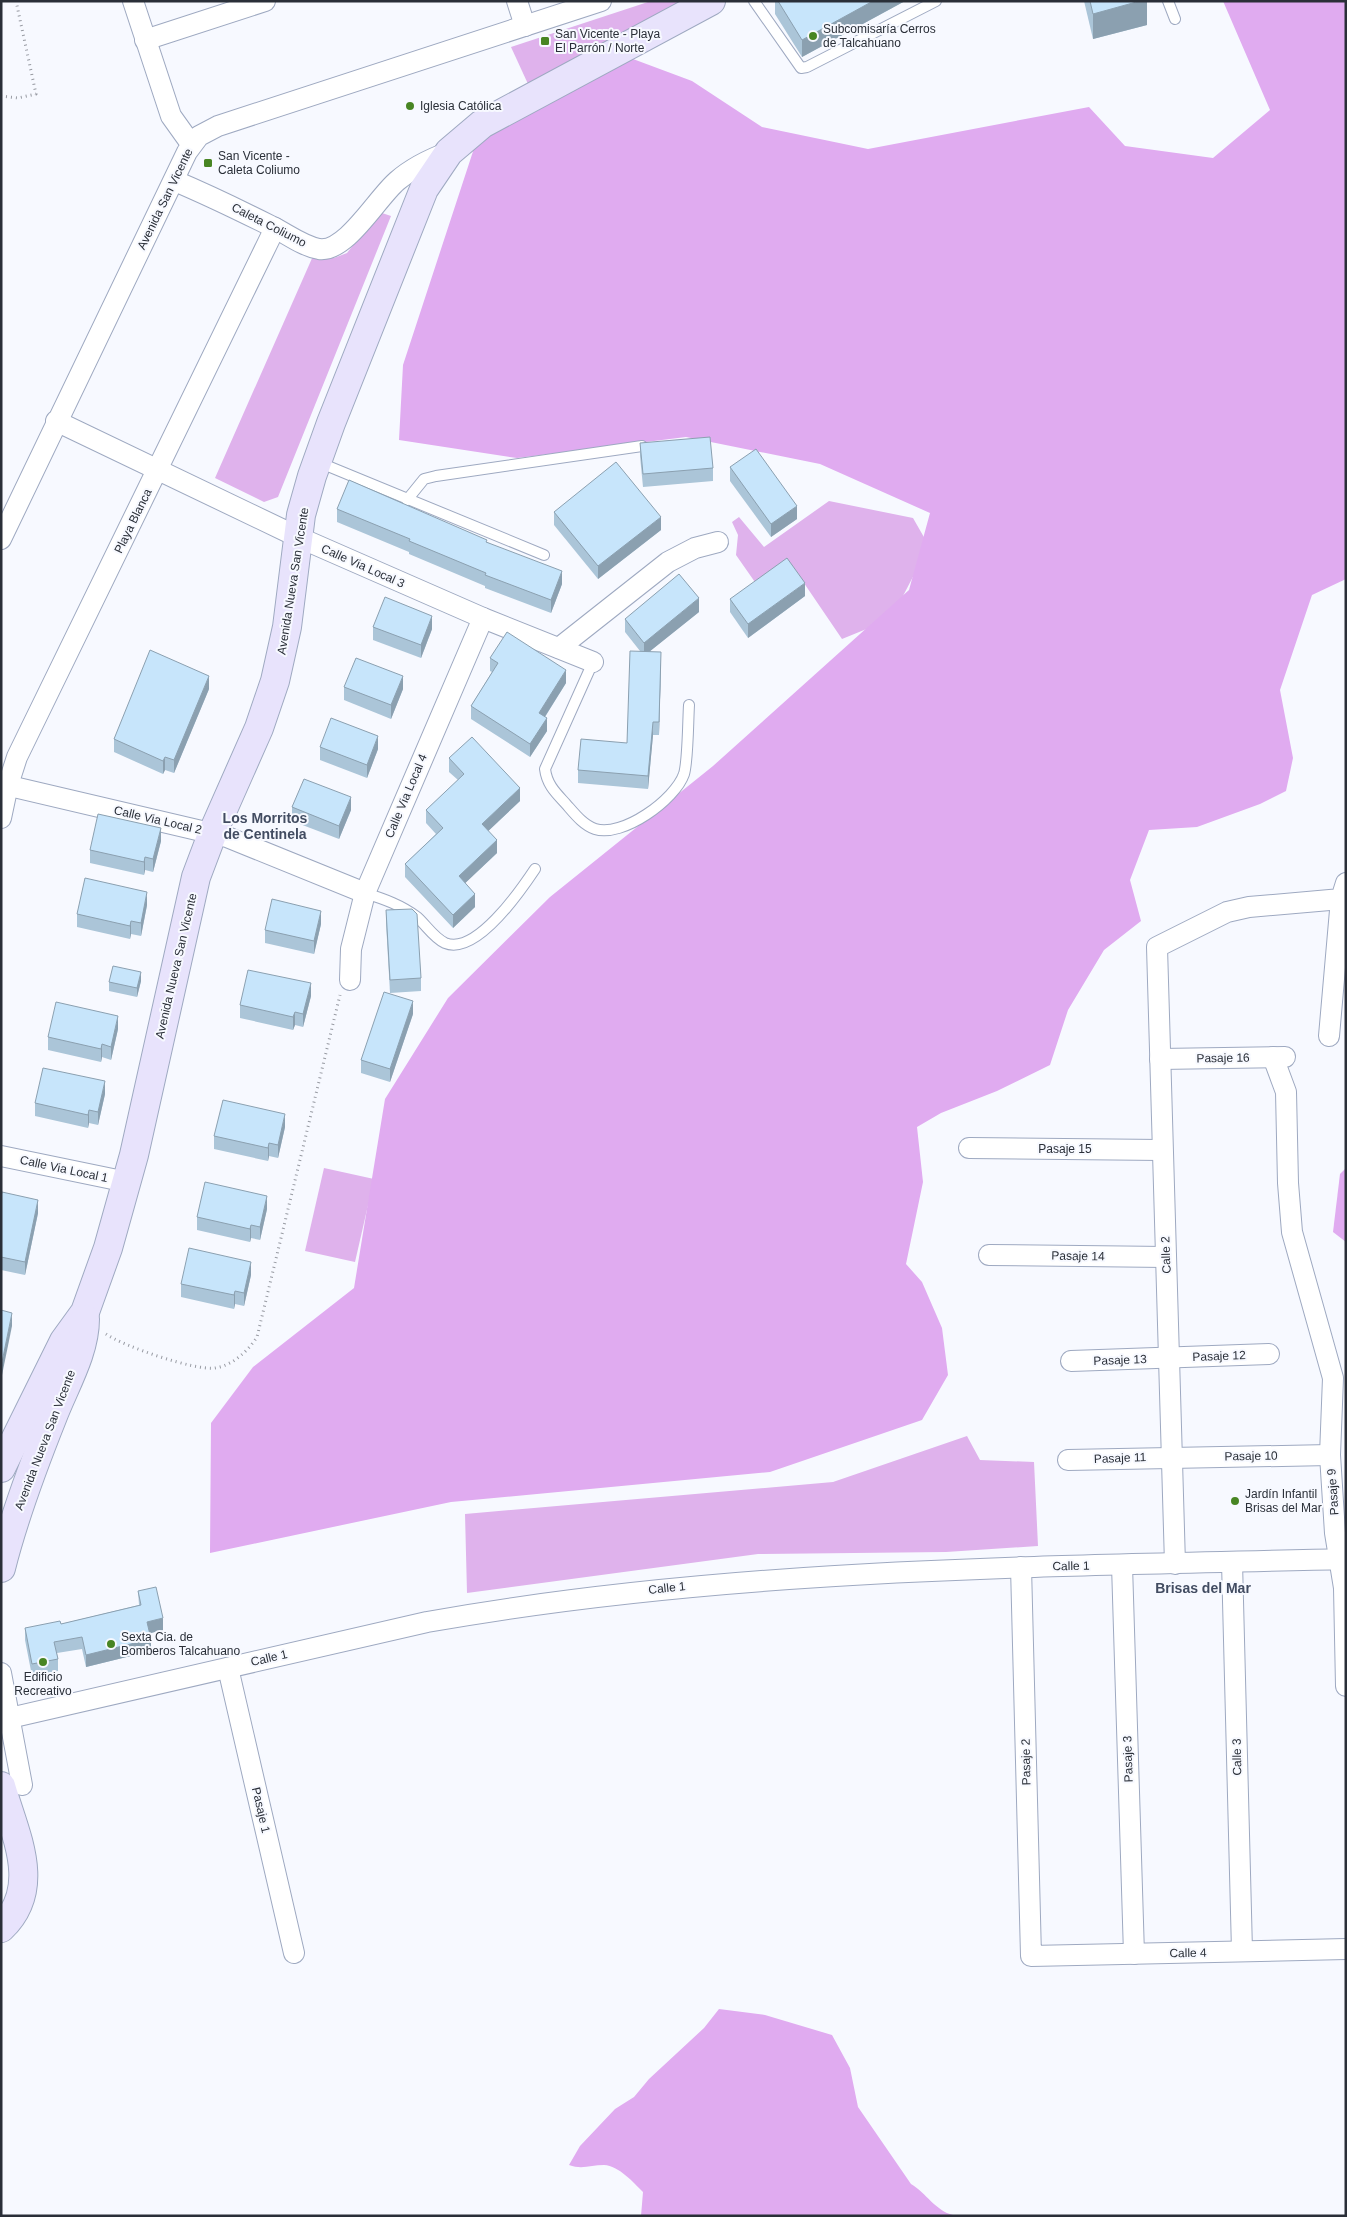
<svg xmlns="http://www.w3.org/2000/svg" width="1347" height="2217" font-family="Helvetica,sans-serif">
<rect width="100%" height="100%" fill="#f7f9ff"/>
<!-- green -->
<g fill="#dfb2ec">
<polygon points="651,1 684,1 528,84 511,47"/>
<polygon points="379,212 391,216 278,497 264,502 215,478 313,256 334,258 347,253"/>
<polygon points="829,501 913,518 929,546 891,619 842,639 791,564 757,585 736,555 738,535 732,522 739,517 764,547"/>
<polygon points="324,1168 374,1179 355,1262 305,1251"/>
<polygon points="967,1436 980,1460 1034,1462 1038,1546 946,1552 758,1554 467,1593 465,1514 833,1482"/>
</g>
<!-- forest -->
<g fill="#e0abf0">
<polygon points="1223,1 1346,1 1346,579 1312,595 1280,690 1293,758 1286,791 1260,804 1197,827 1149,830 1130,880 1141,921 1104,950 1068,1010 1050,1065 997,1091 941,1113 917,1127 923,1182 906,1264 922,1282 942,1328 948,1375 922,1420 770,1472 451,1502 210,1553 211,1423 253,1367 354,1288 385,1099 448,998 550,897 713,766 909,590 930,513 820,464 686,437 517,458 399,440 403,365 482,124 633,59 692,81 762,127 868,149 1089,107 1125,146 1213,158 1270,110"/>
<polygon points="1346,1168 1346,1242 1333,1232 1340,1174"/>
<path d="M 719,2009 L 765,2015 L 832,2035 L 850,2068 L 858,2107 L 911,2184 C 926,2193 936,2211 953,2215 C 961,2217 971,2216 978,2216 L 641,2216 L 643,2192 C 633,2182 619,2166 604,2165 C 591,2165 582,2170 569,2165 L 580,2146 L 615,2109 L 634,2097 L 649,2079 L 704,2028 Z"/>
</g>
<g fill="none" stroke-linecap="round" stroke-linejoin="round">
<defs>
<g id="lane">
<polyline points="754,1 801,68 807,67 936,1"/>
<polyline points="1168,1 1175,19"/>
<polyline points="318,462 544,555"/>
<polyline points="407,500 424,479 436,476 642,446"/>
<path d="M 593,662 L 545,769 C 547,785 556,793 566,804 C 574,813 583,825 595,829 C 622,838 675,800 684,774 C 688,761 688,721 689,705"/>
<path d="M 365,893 C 384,899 401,905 417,917 C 426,925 434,938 445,943 C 476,956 521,890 535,869"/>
</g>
<g id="street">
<polyline points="133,1 171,116 191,144"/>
<polyline points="517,1 525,26"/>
<polyline points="145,40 265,1"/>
<path d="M 175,181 C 208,195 239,210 271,226 C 286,233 302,246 319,249 C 346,253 377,198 397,181 C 413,167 430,159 449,152"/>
<polyline points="56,421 298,537 483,618 593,662"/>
<polyline points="1,539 187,152 199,136 218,126 601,1"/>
<polyline points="559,648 668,562 695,548 718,542"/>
<polyline points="1,784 227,837 365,893"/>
<polyline points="1,818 8,785 17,757 275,228"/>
<polyline points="350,980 351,949 365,893 483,618"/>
<polyline points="1329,1036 1341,899"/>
<polyline points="1273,1057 1286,1092 1288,1183 1292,1232 1333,1378 1330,1455 1335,1533 1344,1588 1346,1686"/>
<polyline points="1160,1059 1285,1057"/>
<polyline points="969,1148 1161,1150"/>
<polyline points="1,1156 127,1182"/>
<polyline points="989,1255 1166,1257"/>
<polyline points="1071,1361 1269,1354"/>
<polyline points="1068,1460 1330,1455"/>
<polyline points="1232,1562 1242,1951"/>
<polyline points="1175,1564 1157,947 1227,912 1249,907 1341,899 1346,883"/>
<polyline points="1122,1565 1134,1954"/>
<polyline points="1021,1567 1031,1956 1346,1949"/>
<polyline points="228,1668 294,1953"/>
<polyline points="1,1673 22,1785"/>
<path d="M 1,1720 L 427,1622 C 730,1568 1038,1567 1346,1559"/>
</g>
<g id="secondary">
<polyline points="1,1468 64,1341 85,1312 108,1248 134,1155 196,877 213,832 259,728 275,681 287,627 301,515 312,476 331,423 424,189 449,152 482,124 711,1"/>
<path d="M 1,1568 C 14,1516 33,1466 53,1416 C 65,1385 85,1352 85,1319"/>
<path d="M 1,1786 C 14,1833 44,1887 1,1928"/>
</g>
</defs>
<!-- lane casing -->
<use href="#lane" stroke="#9ea9c1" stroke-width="12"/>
<!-- street casing -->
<use href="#street" stroke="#9ea9c1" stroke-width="22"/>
<!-- secondary casing -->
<use href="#secondary" stroke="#9ea9c1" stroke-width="30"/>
<!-- path -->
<g stroke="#979aa2" stroke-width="3" stroke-dasharray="1 4" stroke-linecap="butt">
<polyline points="1,96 18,98 36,94 16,1"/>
<path d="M 106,1334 C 123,1346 195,1371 215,1368 C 233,1365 247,1352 257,1337 L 340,995"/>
</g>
<!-- lane -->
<use href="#lane" stroke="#fff" stroke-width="10"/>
<!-- street -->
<use href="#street" stroke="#fff" stroke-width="20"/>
<!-- secondary -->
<use href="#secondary" stroke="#e8e3fc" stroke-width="28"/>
</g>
<!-- wall -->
<g fill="#abc5d8">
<polygon points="775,1 905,1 802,57 775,14"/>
<polygon points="1084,1 1147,1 1147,25 1093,39"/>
<polygon points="640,443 713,468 713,481 643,487 640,456"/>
<polygon points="730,467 797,519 771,537 730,481"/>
<polygon points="337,509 487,542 562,584 551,613 485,588 485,586 409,554 409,552 337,522"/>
<polygon points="554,512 661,530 598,579 554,525"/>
<polygon points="805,596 748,638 730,612 730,599"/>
<polygon points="699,612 650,651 661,665 659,735 653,735 648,789 578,783 578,770 627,743 640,651 625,632 625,619"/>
<polygon points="373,627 432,629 421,658 373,640"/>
<polygon points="490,658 566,683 545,717 547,731 530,757 471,719 471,706 492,672 490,671"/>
<polygon points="344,687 403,689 391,719 344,700"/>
<polygon points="209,689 174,773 165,770 163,774 114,752 114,739"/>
<polygon points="320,747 378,749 367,778 320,760"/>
<polygon points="449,758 520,801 488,831 497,853 465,883 475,907 453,928 405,877 405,864 436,834 426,823 426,810 458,780 449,772"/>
<polygon points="292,807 351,810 339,839 292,821"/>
<polygon points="161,841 153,872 145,870 144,875 90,863 90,850"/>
<polygon points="147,905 141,936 131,934 130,939 77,927 77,914"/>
<polygon points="386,910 421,978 421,991 390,993 386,923"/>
<polygon points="321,924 314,954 265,943 265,930"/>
<polygon points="141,981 137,997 109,991 109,982"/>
<polygon points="311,996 303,1027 295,1025 293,1030 240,1018 240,1005"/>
<polygon points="413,1014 390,1082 361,1073 361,1060"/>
<polygon points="118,1029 111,1060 102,1057 101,1062 48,1050 48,1037"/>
<polygon points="105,1094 98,1125 89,1123 88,1128 35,1116 35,1103"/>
<polygon points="285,1127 278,1158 269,1156 268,1161 214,1149 214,1136"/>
<polygon points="1,1197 38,1213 25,1275 1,1270"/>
<polygon points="267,1209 260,1240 251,1238 250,1242 197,1230 197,1217"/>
<polygon points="251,1275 244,1306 235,1304 234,1309 181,1297 181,1284"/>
<polygon points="138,1591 163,1630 150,1633 151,1651 86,1667 82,1649 57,1653 58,1659 58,1671 32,1676 25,1640 25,1628 61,1624 139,1605"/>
</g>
<!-- shaded-wall -->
<g fill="#8ba0b0">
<polygon points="873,1 905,1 802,57 802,40"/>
<polygon points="1140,1 1147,1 1147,25 1093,39 1093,14"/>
<polygon points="797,506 797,519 771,537 771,524"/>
<polygon points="661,517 661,530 598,579 598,566"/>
<polygon points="562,571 562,584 551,613 551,600"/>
<polygon points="805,583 805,596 748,638 748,624"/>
<polygon points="699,598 699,612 644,656 644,643"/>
<polygon points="432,616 432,629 421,658 421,645"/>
<polygon points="661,652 661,665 659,735 659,722"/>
<polygon points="566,670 566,683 539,726 539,713"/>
<polygon points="209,676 209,689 174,773 174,760"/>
<polygon points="403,676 403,689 391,719 391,705"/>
<polygon points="547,718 547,731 530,757 530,744"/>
<polygon points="653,722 653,735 648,789 648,776"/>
<polygon points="378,736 378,749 367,778 367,765"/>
<polygon points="165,757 165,770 163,774 163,761"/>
<polygon points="520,788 520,801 482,837 482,824"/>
<polygon points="351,797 351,810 339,839 339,826"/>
<polygon points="161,828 161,841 153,872 153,859"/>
<polygon points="497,840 497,853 459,889 459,876"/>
<polygon points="145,857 145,870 144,875 144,862"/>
<polygon points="147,892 147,905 141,936 141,923"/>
<polygon points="475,894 475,907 453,928 453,915"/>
<polygon points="321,911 321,924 314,954 314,941"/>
<polygon points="131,921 131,934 130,939 130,926"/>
<polygon points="141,972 141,981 137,997 137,988"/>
<polygon points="311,983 311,996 303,1027 303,1014"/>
<polygon points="413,1001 413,1014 390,1082 390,1069"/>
<polygon points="295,1012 295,1025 293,1030 293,1017"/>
<polygon points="118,1016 118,1029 111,1060 111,1047"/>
<polygon points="102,1044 102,1057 101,1062 101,1049"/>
<polygon points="105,1081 105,1094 98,1125 98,1112"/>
<polygon points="89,1110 89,1123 88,1128 88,1115"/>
<polygon points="285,1114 285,1127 278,1158 278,1145"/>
<polygon points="269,1143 269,1156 268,1161 268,1148"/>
<polygon points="267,1196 267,1209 260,1240 260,1227"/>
<polygon points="38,1200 38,1213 25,1275 25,1262"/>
<polygon points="251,1225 251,1238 250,1242 250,1229"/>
<polygon points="251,1262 251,1275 244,1306 244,1293"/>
<polygon points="235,1291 235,1304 234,1309 234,1295"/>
<polygon points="12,1313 12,1326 1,1380 1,1367"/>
<polygon points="163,1618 163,1630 147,1634 147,1622"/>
<polygon points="151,1639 151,1651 86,1667 86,1655"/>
</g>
<!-- building -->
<g fill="#c7e5fb" stroke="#8ba0b0">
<polygon points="778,1 873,1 802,40"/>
<polygon points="1090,1 1140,1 1093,14"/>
<polygon points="710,437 713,468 643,474 640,443"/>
<polygon points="756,449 797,506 771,524 730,467"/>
<polygon points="616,462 661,517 598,566 554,512"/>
<polygon points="349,480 487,540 486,542 562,571 551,600 485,575 486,573 409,541 410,539 337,509"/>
<polygon points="787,558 805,583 748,624 730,599"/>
<polygon points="679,574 699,598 644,643 625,619"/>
<polygon points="385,597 432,616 421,645 373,627"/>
<polygon points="507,632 566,670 539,713 547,718 530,744 471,706 498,663 490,658"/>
<polygon points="150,650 209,676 174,760 165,757 163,761 114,739"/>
<polygon points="630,651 661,652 659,722 653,722 648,776 578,770 581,739 627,743"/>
<polygon points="356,658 403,676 391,705 344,687"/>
<polygon points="331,718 378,736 367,765 320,747"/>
<polygon points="472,737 520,788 482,824 497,840 459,876 475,894 453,915 405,864 443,828 426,810 464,774 449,758"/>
<polygon points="304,779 351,797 339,826 292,807"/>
<polygon points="98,814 161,828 153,859 145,857 144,862 90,850"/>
<polygon points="85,878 147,892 141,923 131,921 130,926 77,914"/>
<polygon points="272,899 321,911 314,941 265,930"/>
<polygon points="412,909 417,914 421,978 390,980 386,910"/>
<polygon points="113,966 141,972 137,988 109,982"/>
<polygon points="248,970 311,983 303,1014 295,1012 293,1017 240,1005"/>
<polygon points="384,992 413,1001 390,1069 361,1060"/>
<polygon points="56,1002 118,1016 111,1047 102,1044 101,1049 48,1037"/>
<polygon points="43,1068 105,1081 98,1112 89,1110 88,1115 35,1103"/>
<polygon points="223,1100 285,1114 278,1145 269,1143 268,1148 214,1136"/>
<polygon points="205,1182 267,1196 260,1227 251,1225 250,1229 197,1217"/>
<polygon points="2,1192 38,1200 25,1262 1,1257 1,1197"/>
<polygon points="189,1248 251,1262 244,1293 235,1291 234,1295 181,1284"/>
<polygon points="1,1310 12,1313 1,1367"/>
<polygon points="156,1587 163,1618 147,1622 151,1639 86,1655 82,1637 54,1642 58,1659 32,1664 25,1628 60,1621 61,1624 141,1605 138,1591"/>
</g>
<!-- markers -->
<g fill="#488523" stroke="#f7f9ff" stroke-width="2">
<circle cx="813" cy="36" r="5"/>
<rect x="540" y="36" width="10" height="10" rx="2.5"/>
<circle cx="410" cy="106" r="5"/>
<rect x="203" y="158" width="10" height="10" rx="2.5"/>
<circle cx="1235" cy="1501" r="5"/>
<circle cx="111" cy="1644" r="5"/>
<circle cx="43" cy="1662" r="5"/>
</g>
<g text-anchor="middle" stroke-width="4" stroke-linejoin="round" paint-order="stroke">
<!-- poi labels -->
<g font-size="12" fill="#2a2f38" stroke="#f7f9ff" text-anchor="start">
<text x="823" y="33">Subcomisaría Cerros<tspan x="823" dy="14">de Talcahuano</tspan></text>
<text x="555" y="38">San Vicente - Playa<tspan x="555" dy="14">El Parrón / Norte</tspan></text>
<text x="420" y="110">Iglesia Católica</text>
<text x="218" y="160">San Vicente -<tspan x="218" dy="14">Caleta Coliumo</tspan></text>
<text x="1245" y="1498">Jardín Infantil<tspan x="1245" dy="14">Brisas del Mar</tspan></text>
<text x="121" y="1641">Sexta Cia. de<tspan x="121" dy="14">Bomberos Talcahuano</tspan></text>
<text x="43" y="1681" text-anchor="middle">Edificio<tspan x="43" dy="14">Recreativo</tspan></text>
</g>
<!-- street labels -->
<g font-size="12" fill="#2a2f38" stroke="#f7f9ff">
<text transform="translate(165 199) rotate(-64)" y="4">Avenida San Vicente</text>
<text transform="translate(269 225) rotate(27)" y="4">Caleta Coliumo</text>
<text transform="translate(133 521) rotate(-64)" y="4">Playa Blanca</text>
<text transform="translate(363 566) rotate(24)" y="4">Calle Via Local 3</text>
<text transform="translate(293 581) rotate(-81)" y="4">Avenida Nueva San Vicente</text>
<text transform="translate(406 796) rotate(-67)" y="4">Calle Via Local 4</text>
<text transform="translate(158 820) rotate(13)" y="4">Calle Via Local 2</text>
<text transform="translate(176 966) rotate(-77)" y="4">Avenida Nueva San Vicente</text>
<text transform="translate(1223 1058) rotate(-1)" y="4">Pasaje 16</text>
<text x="1065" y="1153">Pasaje 15</text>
<text transform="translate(64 1169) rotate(12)" y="4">Calle Via Local 1</text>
<text transform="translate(1166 1255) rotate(-92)" y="4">Calle 2</text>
<text transform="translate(1078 1256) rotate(1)" y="4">Pasaje 14</text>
<text transform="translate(1219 1356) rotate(-2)" y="4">Pasaje 12</text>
<text transform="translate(1120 1360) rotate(-2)" y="4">Pasaje 13</text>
<text transform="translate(45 1440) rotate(-69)" y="4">Avenida Nueva San Vicente</text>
<text transform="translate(1251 1456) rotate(-1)" y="4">Pasaje 10</text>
<text transform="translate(1120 1458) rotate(-2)" y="4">Pasaje 11</text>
<text transform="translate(1333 1492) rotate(-94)" y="4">Pasaje 9</text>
<text transform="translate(1071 1566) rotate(-1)" y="4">Calle 1</text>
<text transform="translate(667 1588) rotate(-6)" y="4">Calle 1</text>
<text transform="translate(269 1658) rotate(-13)" y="4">Calle 1</text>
<text transform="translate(1237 1757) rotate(-91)" y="4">Calle 3</text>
<text transform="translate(1128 1759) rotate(-92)" y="4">Pasaje 3</text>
<text transform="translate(1026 1762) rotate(-91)" y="4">Pasaje 2</text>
<text transform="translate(261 1810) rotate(77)" y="4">Pasaje 1</text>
<text transform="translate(1188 1953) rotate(-1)" y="4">Calle 4</text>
</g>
<!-- neighbourhood labels -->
<g font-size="14" font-weight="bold" fill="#424c61" stroke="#f7f9ff">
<text x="265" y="823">Los Morritos<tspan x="265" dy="16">de Centinela</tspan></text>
<text x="1203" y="1593">Brisas del Mar</text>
</g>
</g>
<!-- border -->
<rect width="1347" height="2217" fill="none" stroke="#2a2f38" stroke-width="5"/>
</svg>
